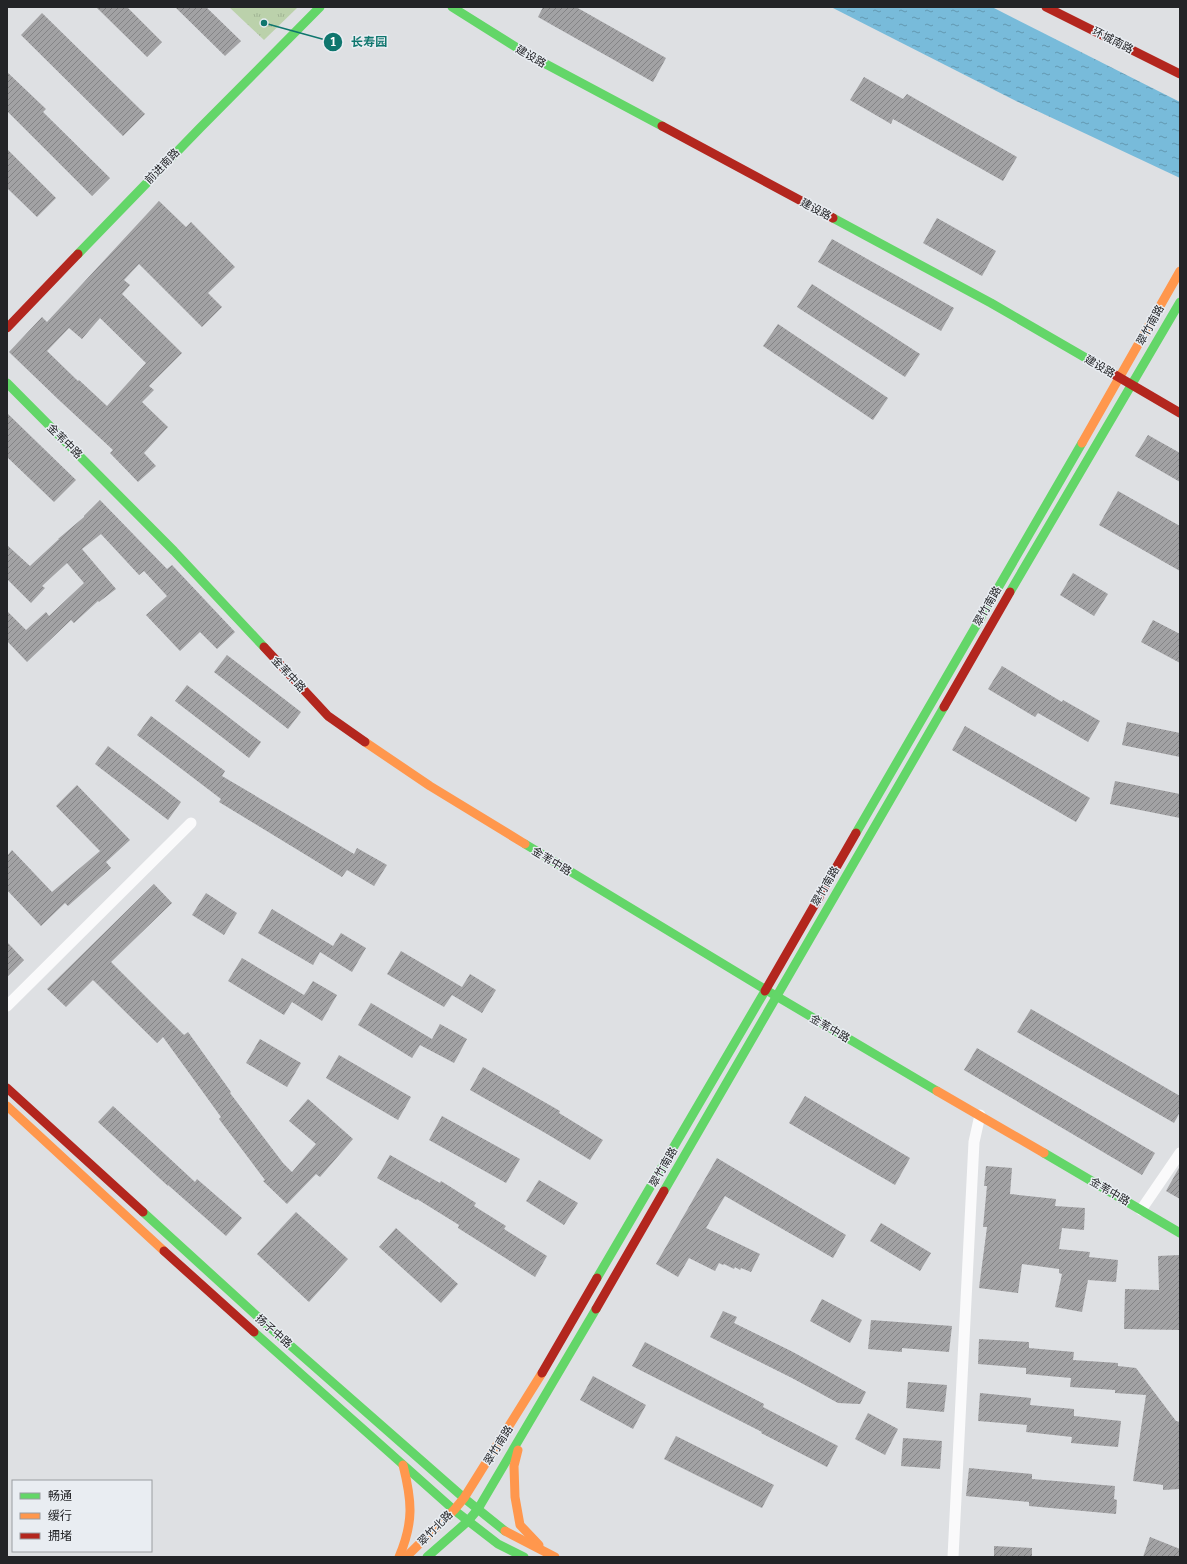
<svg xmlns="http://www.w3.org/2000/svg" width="1187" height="1564" font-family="Bitter,'Noto Sans SC',serif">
<defs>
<pattern id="grass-tufts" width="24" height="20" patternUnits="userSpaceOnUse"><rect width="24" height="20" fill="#bbd1ab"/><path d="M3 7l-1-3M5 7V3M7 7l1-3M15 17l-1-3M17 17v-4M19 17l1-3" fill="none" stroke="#a0b393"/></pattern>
<pattern id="water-ripples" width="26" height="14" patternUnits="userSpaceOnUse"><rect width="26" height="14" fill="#78bbda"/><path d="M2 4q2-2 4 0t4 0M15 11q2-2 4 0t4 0" fill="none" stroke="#6298b1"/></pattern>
<pattern id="building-hatch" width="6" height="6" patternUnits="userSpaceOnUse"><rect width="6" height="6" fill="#a2a2a4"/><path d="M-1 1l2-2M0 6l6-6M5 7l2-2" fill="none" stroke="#848486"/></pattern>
</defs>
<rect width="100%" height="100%" fill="#dee0e3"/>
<!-- grass -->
<polygon fill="url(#grass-tufts)" points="229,7 298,7 264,40"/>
<!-- water -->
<polygon fill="url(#water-ripples)" points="831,7 992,7 1180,102 1180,178 1016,101"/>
<!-- building -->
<g fill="url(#building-hatch)" fill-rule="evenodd">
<polygon points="96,7 127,7 162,42 147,57"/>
<polygon points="175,7 206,7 241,41 225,56"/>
<polygon points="543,7 576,7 666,58 653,82 538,17"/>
<polygon points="42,13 145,114 123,136 21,35"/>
<polygon points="7,72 46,109 43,112 110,178 92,196 7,111"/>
<polygon points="864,77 903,99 907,94 1017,157 1003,181 893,119 891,124 850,100"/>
<polygon points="7,149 56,198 37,217 7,188"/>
<path d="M 159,201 L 186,227 L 191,222 L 235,267 L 208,293 L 222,307 L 202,327 L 139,264 L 124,280 L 130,285 L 122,294 L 182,353 L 149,386 L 154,390 L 142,402 L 168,427 L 144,453 L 156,466 L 138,482 L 110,453 L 113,450 L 60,401 L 9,352 L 42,317 L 47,322 ZM 100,318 L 146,363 L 107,406 L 79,380 L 78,381 L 47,351 L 69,328 L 82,339 Z"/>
<polygon points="937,218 996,251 982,276 923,243"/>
<polygon points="832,239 954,308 941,331 818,262"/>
<polygon points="812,284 920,354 905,377 797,307"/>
<polygon points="778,324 888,398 873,420 763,346"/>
<polygon points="7,413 76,480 54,502 7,457"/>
<polygon points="1148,435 1180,453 1180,482 1135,456"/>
<polygon points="1118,491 1180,526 1180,571 1099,525"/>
<polygon points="100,500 167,569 172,565 235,632 217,649 200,632 180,651 146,615 167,596 144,571 139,575 101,534 82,549 116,589 99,602 98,601 74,623 71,620 27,662 7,641 7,611 26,630 46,612 49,616 84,583 67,563 42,586 45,588 31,603 7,579 7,545 30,566 59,539 58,539 84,517 84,516"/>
<polygon points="1073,573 1108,594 1094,616 1060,595"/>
<polygon points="1153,620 1180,634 1180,663 1141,642"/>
<polygon points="227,655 301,712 288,729 214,672"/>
<polygon points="1002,666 1062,702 1063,700 1100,721 1088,742 1038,713 1035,717 988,689"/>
<polygon points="187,685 261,742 249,758 175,701"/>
<polygon points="151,716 225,771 222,776 354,854 357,848 387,865 374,886 347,870 342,877 219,802 221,799 137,735"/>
<polygon points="1127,722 1180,733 1180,757 1122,745"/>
<polygon points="965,726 1090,798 1076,822 952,750"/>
<polygon points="108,746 181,802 168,820 95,764"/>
<polygon points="1115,781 1180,794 1180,818 1110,804"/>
<polygon points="77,785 130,840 106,862 111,868 68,906 65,903 41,926 7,890 7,856 12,850 52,892 100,851 56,806"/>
<polygon points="154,884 172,903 111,962 184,1035 188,1032 231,1092 230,1093 283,1163 292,1172 316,1144 289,1121 308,1099 353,1139 320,1177 316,1174 287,1204 263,1181 265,1180 219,1119 221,1117 163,1037 157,1043 93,980 66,1007 47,989"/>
<polygon points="206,893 237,913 224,935 192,915"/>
<polygon points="272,909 333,946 341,933 366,948 352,972 320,952 313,965 258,933"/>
<polygon points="7,942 24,960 7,977"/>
<polygon points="401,951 462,987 470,974 496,990 482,1013 452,995 444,1007 387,974"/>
<polygon points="242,958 304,995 313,981 337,995 322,1021 292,1002 284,1015 228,981"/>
<polygon points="371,1003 432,1039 440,1024 467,1039 454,1063 420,1045 412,1058 358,1025"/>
<polygon points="1031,1009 1180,1096 1180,1112 1174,1123 1017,1032"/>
<polygon points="260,1039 301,1063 287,1087 246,1063"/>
<polygon points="977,1048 1155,1153 1142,1175 964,1070"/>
<polygon points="339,1055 411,1097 398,1120 326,1078"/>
<polygon points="483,1067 560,1111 559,1113 603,1140 590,1160 547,1134 470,1090"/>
<polygon points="805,1096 910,1158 895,1185 789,1123"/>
<polygon points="113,1106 195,1182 197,1179 242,1218 226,1236 168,1185 168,1186 98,1122"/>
<polygon points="442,1116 520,1159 506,1183 429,1140"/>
<polygon points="390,1155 440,1183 441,1181 476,1203 474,1206 506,1226 504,1229 547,1256 535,1277 458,1228 459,1225 417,1199 416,1200 377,1178"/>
<polygon points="717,1158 846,1235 833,1258 725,1196 706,1228 760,1254 751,1272 741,1268 740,1270 735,1267 734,1269 724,1264 723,1265 719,1263 715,1271 689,1258 678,1277 656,1264"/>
<polygon points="986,1166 1012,1168 1010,1194 1056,1199 1055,1206 1085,1208 1084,1230 1062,1228 1059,1249 1090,1252 1089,1257 1118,1260 1116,1282 1088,1280 1082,1312 1055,1307 1062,1274 1059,1273 1059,1269 1022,1264 1018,1293 979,1288 987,1227 983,1227 987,1186 984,1186"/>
<polygon points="1180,1166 1180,1199 1166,1191"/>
<polygon points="539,1180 578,1203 564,1225 526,1201"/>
<polygon points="296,1212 348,1259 309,1302 257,1254"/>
<polygon points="881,1223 931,1253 920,1271 870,1241"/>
<polygon points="396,1228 458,1284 441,1303 379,1247"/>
<polygon points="1180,1255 1180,1330 1124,1329 1125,1289 1159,1290 1158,1256"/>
<polygon points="822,1299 862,1320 850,1343 810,1321"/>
<polygon points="723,1311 737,1317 734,1323 791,1351 866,1392 860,1404 838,1403 792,1378 710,1337"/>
<polygon points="871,1320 952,1326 949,1352 902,1348 902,1352 868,1349"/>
<polygon points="979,1339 1029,1342 1029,1348 1074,1352 1073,1360 1118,1363 1118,1366 1136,1368 1176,1421 1180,1422 1180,1489 1163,1490 1163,1485 1133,1481 1146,1395 1115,1393 1115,1390 1070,1387 1071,1378 1026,1374 1026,1368 978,1364"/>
<polygon points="645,1342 764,1404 763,1407 838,1446 827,1467 761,1433 762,1432 632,1366"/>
<polygon points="593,1376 646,1405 633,1429 580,1400"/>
<polygon points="908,1382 947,1385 944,1412 906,1408"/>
<polygon points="980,1393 1031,1398 1030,1405 1074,1409 1074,1416 1121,1421 1118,1447 1071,1443 1072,1437 1026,1432 1027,1425 978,1421"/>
<polygon points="868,1413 898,1429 885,1455 855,1439"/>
<polygon points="676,1436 774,1485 762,1508 664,1459"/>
<polygon points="903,1438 942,1441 940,1469 901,1466"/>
<polygon points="969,1468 1032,1474 1032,1479 1115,1486 1114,1499 1117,1500 1116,1514 1029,1506 1029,1502 966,1496"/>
<polygon points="1150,1537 1180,1549 1180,1557 1143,1557"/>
<polygon points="994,1546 1032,1548 1032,1557 994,1557"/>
</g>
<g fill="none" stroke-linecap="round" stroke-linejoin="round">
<!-- street -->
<g stroke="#fafafb" stroke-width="11">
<polyline points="7,1006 191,823"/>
<polyline points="1141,1210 1180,1153"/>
<polyline points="953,1557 974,1142 980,1115"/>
</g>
<!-- fast -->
<g stroke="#63d668" stroke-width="9">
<polyline points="452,7 527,54 662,126"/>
<polyline points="833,218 991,303 1098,365"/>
<polyline points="78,254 200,128 320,7"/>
<polyline points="7,383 174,551 264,647"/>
<polyline points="1010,592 1180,302"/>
<polyline points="856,833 1082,443"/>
<polyline points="525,844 766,990 937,1091"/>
<polyline points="1044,1153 1180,1233"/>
<polyline points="664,1191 944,707"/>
<polyline points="143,1212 258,1317 464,1498 505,1531"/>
<polyline points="597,1278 765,991"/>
<polyline points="254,1332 454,1510 498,1544 524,1557"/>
<polyline points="427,1557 468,1521 478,1509 596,1309"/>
</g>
<!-- slow -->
<g stroke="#ff974d" stroke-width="9">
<polyline points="1082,443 1180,271"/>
<polyline points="365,742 430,786 525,844"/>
<polyline points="937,1091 1044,1153"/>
<polyline points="7,1106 164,1251"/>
<polyline points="518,1450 514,1466 515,1497 520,1525 539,1545"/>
<polyline points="505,1531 555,1557"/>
<path d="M 399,1557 C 414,1522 412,1501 403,1465"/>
<polyline points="406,1557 454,1510 464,1498 542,1373"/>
</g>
<!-- jam -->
<g stroke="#b3261e" stroke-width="9">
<polyline points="1046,7 1180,74"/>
<polyline points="662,126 833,218"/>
<polyline points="7,328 78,254"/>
<polyline points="1098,365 1180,413"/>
<polyline points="264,647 328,716 365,742"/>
<polyline points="944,707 1010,592"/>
<polyline points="765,991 856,833"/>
<polyline points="7,1088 143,1212"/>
<polyline points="164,1251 254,1332"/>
<polyline points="596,1309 664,1191"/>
<polyline points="542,1373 597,1278"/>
</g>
</g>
<g text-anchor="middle" stroke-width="3" stroke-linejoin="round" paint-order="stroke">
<!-- street labels -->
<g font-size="11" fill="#232427" stroke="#e9edf2">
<text transform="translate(1113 40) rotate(27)" y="4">环城南路</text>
<text transform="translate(531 56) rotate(30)" y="4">建设路</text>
<text transform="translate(162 166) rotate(-46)" y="4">前进南路</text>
<text transform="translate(816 209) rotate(28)" y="4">建设路</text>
<text transform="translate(1150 325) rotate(-61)" y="4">翠竹南路</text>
<text transform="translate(1100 366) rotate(30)" y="4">建设路</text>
<text transform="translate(65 441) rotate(45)" y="4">金苇中路</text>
<text transform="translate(987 606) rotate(-60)" y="4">翠竹南路</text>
<text transform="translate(289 674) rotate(47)" y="4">金苇中路</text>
<text transform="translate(552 861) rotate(31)" y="4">金苇中路</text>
<text transform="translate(825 886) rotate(-60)" y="4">翠竹南路</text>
<text transform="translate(830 1028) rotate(30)" y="4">金苇中路</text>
<text transform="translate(663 1167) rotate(-60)" y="4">翠竹南路</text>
<text transform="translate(1110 1191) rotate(30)" y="4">金苇中路</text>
<text transform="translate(274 1331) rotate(41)" y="4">扬子中路</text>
<text transform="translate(498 1445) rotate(-58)" y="4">翠竹南路</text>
<text transform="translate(435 1528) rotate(-45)" y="4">翠竹北路</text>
</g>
</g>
<!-- callouts -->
<path fill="none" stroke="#0f766e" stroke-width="1.5" d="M264 23L333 42"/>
<g fill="#0f766e" stroke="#e9edf2" stroke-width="1.5">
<circle cx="264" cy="23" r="4"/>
<circle cx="333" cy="42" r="10"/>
</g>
<g font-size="12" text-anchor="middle" font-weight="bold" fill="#fff">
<text x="333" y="46">1</text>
</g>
<g font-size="12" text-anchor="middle" font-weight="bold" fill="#0f766e" stroke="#e9edf2" stroke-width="3" stroke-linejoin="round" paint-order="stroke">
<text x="369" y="46">长寿园</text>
</g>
<!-- border -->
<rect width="1187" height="1564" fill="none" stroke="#232427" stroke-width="16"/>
<!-- legend -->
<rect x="12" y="1480" width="140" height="72" fill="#e9edf2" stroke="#9a9da1"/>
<rect x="20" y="1493" width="20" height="6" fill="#63d668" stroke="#9a9da1"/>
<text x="48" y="1500" font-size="12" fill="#232427">畅通</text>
<rect x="20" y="1513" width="20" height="6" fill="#ff974d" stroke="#9a9da1"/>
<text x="48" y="1520" font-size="12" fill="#232427">缓行</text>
<rect x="20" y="1533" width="20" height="6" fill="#b3261e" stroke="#9a9da1"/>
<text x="48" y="1540" font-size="12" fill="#232427">拥堵</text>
</svg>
